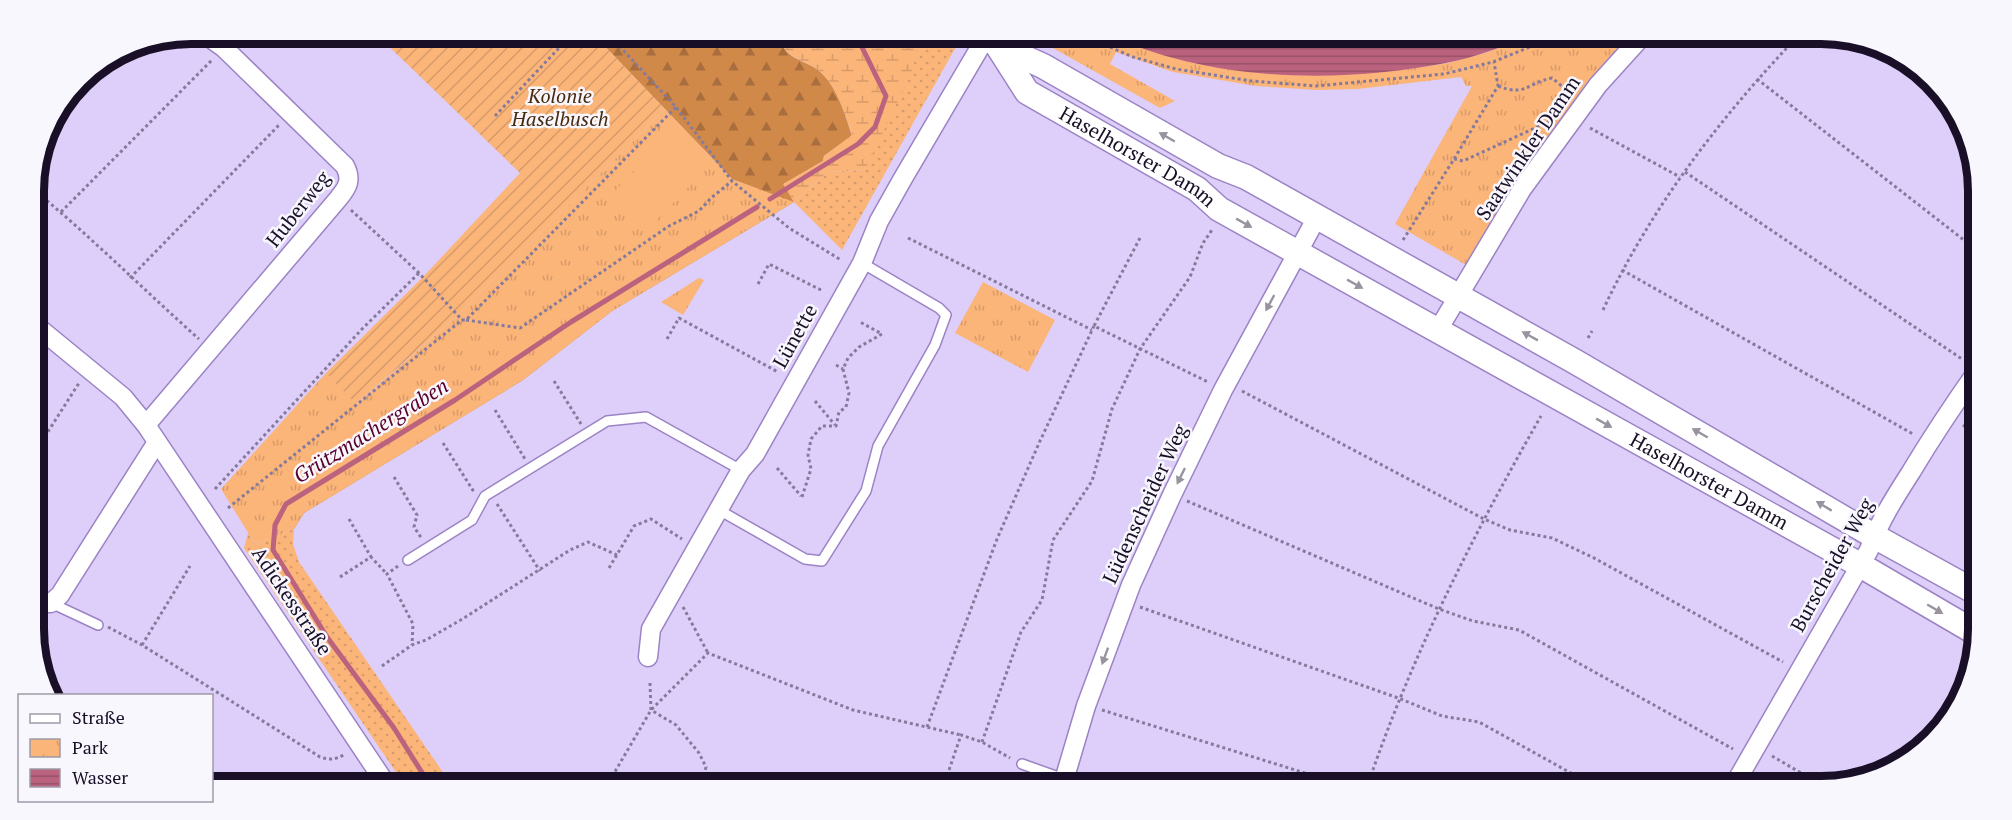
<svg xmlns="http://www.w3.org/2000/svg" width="2012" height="820" font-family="'PT Serif',serif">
<defs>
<pattern id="grass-dots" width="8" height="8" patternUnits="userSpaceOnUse" patternTransform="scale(1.5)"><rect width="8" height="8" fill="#fbb579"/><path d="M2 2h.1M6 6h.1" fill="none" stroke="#d79a69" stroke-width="1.8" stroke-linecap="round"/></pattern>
<pattern id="forest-firs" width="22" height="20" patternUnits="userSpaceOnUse" patternTransform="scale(1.5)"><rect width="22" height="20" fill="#d18949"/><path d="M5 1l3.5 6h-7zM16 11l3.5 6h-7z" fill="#a96e3d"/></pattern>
<pattern id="wetland-marsh" width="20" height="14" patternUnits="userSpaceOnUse" patternTransform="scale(1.5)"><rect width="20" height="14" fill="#fbb579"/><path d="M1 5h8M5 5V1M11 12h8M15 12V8" fill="none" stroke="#d79a69"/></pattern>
<pattern id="park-tufts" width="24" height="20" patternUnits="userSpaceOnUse" patternTransform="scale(1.5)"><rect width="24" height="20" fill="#fbb579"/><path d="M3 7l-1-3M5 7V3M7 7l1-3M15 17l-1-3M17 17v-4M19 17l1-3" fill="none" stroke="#d79a69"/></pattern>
<pattern id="garden-furrows" width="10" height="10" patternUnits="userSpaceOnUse" patternTransform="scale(1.5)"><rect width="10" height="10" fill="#fbb579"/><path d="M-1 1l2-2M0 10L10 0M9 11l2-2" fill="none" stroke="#d79a69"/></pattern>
<pattern id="water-rules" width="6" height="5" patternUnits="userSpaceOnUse" patternTransform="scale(1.5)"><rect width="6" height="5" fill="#bb627f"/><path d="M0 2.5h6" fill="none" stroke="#974f68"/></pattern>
</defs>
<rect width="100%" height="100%" fill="#ddcff9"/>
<!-- grass -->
<g fill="url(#grass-dots)">
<polygon points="913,33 959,33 962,36 842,250 794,202 828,172 865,170 917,48"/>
<polygon points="294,529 293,544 299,562 453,787 406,787 244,548 248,533 255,544"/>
</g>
<!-- forest -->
<path fill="url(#forest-firs)" d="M 592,33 L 772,33 C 780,37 781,45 786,51 C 794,60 809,63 818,70 C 837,85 845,114 852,136 L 824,156 L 823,161 L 784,184 L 794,202 L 612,311 L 523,380 L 304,513 L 294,529 L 326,373 L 364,412 L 732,179 Z"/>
<!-- wetland -->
<path fill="url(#wetland-marsh)" d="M 772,33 L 913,33 L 917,48 L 912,71 L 865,170 L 828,172 L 794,202 L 783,184 L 823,161 L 824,156 L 852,135 C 845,114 836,84 818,70 C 809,63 794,59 786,51 C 781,45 780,37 772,33 Z"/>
<!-- park -->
<g fill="url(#park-tufts)">
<polygon points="1026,33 1106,33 1165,55 1227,69 1409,69 1448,63 1485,53 1537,33 1635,33 1577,99 1526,169 1468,266 1395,224 1472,86 1466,86 1461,77 1358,89 1317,90 1256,86 1173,72 1116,52 1110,64 1175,101 1160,108"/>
<polygon points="665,109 732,179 794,202 612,311 523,380 304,513 294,529 255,544 221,489 326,373 357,404 458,315"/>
<polygon points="699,278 704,280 683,315 661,302"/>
<polygon points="983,282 1055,320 1028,372 955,333"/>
</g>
<!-- garden -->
<polygon fill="url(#garden-furrows)" points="375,33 592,33 665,109 458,315 356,404 326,373 423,277 520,173"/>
<!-- pitch -->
<polygon fill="#fbb579" points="672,133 708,167 645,232 609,197"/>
<!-- water -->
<path fill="url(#water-rules)" d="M 1106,33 L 1537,33 C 1508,44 1478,57 1446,63 C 1338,84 1206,82 1106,33 Z"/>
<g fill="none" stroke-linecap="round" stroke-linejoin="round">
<!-- stream -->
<g stroke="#bb627f" stroke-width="5">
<polyline points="770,199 858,144 875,127 886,96 855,33"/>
<polyline points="431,787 394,728 327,637 273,550 275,525 286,504 455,400 571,322 757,207"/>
</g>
<defs>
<g id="service">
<polyline points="719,510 805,559 822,561 866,491 878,446 935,345 946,315 939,308 862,263"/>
<polyline points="408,560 472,520 485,496 607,421 646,417 741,470"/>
<polyline points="51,603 98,625"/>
<polyline points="1022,764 1064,779"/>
</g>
<g id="minor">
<polyline points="34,324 123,397 146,425 388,787"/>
<polyline points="1438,330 1522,189 1598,85 1645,33"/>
<path d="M 146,425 L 338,199 C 348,187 352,180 345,166 L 224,48 L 203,33"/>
<polyline points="36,603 51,603 60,595 157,442"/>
<polyline points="648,657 651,629 741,470 755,454 862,263 879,221 902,180 986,37"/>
<polyline points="1062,787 1086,706 1131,585 1172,495 1223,390 1317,217"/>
<path d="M 1733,787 L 1869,550 C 1879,522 1895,497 1911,472 C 1932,437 1954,404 1978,370"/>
</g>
<g id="tertiary">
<polyline points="981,33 997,45 1043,66 1218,166 1246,177 1574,361 1874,536 1979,594"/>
<path id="s1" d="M 997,45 L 1027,92 L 1197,189 L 1219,209 L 1860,565 L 1978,634"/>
</g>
</defs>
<!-- service casing -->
<use href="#service" stroke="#9b83c5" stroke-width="12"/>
<!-- minor casing -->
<use href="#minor" stroke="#9b83c5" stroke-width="21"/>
<!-- tertiary casing -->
<use href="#tertiary" stroke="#9b83c5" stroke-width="27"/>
<!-- path -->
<g stroke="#867a9c" stroke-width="3" stroke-dasharray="3 3" stroke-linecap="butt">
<polyline points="607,33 676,107 732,181 789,228 841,260"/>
<polyline points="1077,33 1133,57 1176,69 1251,81 1316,86 1444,74 1493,62 1564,33"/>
<polyline points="402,36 405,33"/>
<polyline points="1911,67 1946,99"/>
<polyline points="1757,79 1978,251"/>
<path d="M 1498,86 C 1525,97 1527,83 1552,78 C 1558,83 1565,88 1569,95"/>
<polyline points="495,116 573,33"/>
<polyline points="1590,128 1680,177"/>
<polyline points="1454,159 1463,161 1550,121"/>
<polyline points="1685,172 1962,359"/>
<path d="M 33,189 C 90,236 143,289 199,339"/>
<polyline points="351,210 419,273 462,320"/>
<polyline points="61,212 212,60"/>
<polyline points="908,238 1092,330"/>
<polyline points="1140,238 1094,326 1208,382"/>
<polyline points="1403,240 1454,159 1498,86 1494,62"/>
<polyline points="1622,270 1913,434"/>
<polyline points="130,278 280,124"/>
<polyline points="758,284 769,264 823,291"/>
<path d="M 1603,310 C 1651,207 1722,115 1801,33"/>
<polyline points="466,320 520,328 669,226 699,211 711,198 732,181"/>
<polyline points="1588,338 1592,331"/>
<polyline points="667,339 679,318 778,372"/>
<polyline points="836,365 843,369"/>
<polyline points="554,381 581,424"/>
<polyline points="1242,391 1484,519 1510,530 1552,538 1594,558 1783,662"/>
<polyline points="815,401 835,425"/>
<polyline points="495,410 525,459"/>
<polyline points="1963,425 1978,436"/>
<polyline points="443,443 474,492"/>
<polyline points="35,452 79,383"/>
<polyline points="777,468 801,496"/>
<polyline points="394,477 417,515 414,527 422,539"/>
<polyline points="215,489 362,329 419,273"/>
<polyline points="802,497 811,469 808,455 811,439 822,426 836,426 839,412 846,407 849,393 843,369 848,358 859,347 882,334 860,322"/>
<polyline points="1187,501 1439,609 1473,621 1519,630 1733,749"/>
<polyline points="497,504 540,571"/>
<polyline points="228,508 462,320 466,320 676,107"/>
<polyline points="349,519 371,557"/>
<polyline points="398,566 387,574 413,624 412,645"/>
<polyline points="609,568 634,526 651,519 682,539"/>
<polyline points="340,577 371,557 387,574"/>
<polyline points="683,607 708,653"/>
<polyline points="1140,607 1401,699 1442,716 1479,722 1596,787"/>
<path d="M 108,627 L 142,645 L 320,757 C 329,760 336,760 345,754"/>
<polyline points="142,645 190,566"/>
<polyline points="382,666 412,645 426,640 464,618 570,550 588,542 617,555"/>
<polyline points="650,683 651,710 676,725 699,753 706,767 701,787"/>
<polyline points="1102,710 1350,787"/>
<polyline points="927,727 997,539 1040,441 1094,326"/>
<polyline points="982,742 1021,632 1042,600 1053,540 1092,481 1112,409 1140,349 1190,277 1203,243 1212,230"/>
<polyline points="1772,756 1825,787"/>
<polyline points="947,776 957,786"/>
<polyline points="606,787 651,710 708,653 853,710 961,735"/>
<polyline points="840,787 947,776 961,735 982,742 1010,758"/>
<path d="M 1367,787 C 1411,657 1473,535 1541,416"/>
</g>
<!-- service -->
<use href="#service" stroke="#fff" stroke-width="9"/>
<!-- minor -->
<use href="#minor" stroke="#fff" stroke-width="18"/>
<!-- tertiary -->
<use href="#tertiary" stroke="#fff" stroke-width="24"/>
</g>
<!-- one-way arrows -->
<defs><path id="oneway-solid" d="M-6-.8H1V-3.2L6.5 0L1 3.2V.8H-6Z" transform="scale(1.5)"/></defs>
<g fill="#98939e">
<use href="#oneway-solid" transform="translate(1167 137) rotate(-150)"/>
<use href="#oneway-solid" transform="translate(1244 223) rotate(29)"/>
<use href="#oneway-solid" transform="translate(1355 284) rotate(29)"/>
<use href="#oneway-solid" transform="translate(1270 303) rotate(118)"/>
<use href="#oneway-solid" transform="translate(1530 336) rotate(-151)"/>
<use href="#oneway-solid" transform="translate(1604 423) rotate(29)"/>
<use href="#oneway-solid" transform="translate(1700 433) rotate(-150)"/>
<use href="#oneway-solid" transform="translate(1181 476) rotate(116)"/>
<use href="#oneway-solid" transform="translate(1824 506) rotate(-149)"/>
<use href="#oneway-solid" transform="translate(1935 609) rotate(30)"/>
<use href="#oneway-solid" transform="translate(1105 656) rotate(110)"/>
</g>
<g text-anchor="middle" stroke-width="5" stroke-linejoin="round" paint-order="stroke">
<!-- park labels -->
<g font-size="20" font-style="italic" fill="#482a0f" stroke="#f9f7fe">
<text x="560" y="103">Kolonie<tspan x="560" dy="23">Haselbusch</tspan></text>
</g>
<!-- street labels -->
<g font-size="20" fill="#190f27" stroke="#f9f7fe">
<text transform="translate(1528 148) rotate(-56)" y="7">Saatwinkler Damm</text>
<text dy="7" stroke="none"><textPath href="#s1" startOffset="184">Haselhorster Damm</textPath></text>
<text transform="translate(298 209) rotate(-52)" y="7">Huberweg</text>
<text transform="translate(795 336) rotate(-61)" y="7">Lünette</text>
<text dy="7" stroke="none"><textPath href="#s1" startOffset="842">Haselhorster Damm</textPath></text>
<text transform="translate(1145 504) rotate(-65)" y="7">Lüdenscheider Weg</text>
<text transform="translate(1832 565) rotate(-61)" y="7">Burscheider Weg</text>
<text transform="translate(292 601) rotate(56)" y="7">Adickesstraße</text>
</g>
<!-- water labels -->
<g font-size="21" font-style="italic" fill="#57012a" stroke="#f9f7fe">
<text transform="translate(371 431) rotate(-32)" y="7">Grützmachergraben</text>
</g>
</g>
<!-- crop -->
<path d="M0 0H2012V820H0ZM191 44H1821A147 147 0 0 1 1968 191V629A147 147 0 0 1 1821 776H191A147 147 0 0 1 44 629V191A147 147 0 0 1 191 44Z" fill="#f9f7fe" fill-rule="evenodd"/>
<path fill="none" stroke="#190f27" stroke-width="8" d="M191 44H1821A147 147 0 0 1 1968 191V629A147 147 0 0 1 1821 776H191A147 147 0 0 1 44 629V191A147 147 0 0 1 191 44Z"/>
<!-- legend -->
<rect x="18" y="694" width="195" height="108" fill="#f9f7fe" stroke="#9f9aa8" stroke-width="1.5"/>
<rect x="30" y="714" width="30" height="9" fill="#ffffff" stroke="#9f9aa8" stroke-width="1.5"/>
<text x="72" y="724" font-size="18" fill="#190f27">Straße</text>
<rect x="30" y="739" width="30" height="18" fill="url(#park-tufts)" stroke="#9f9aa8" stroke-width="1.5"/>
<text x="72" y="754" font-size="18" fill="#190f27">Park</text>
<rect x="30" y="769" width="30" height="18" fill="url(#water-rules)" stroke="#9f9aa8" stroke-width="1.5"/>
<text x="72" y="784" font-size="18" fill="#190f27">Wasser</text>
</svg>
